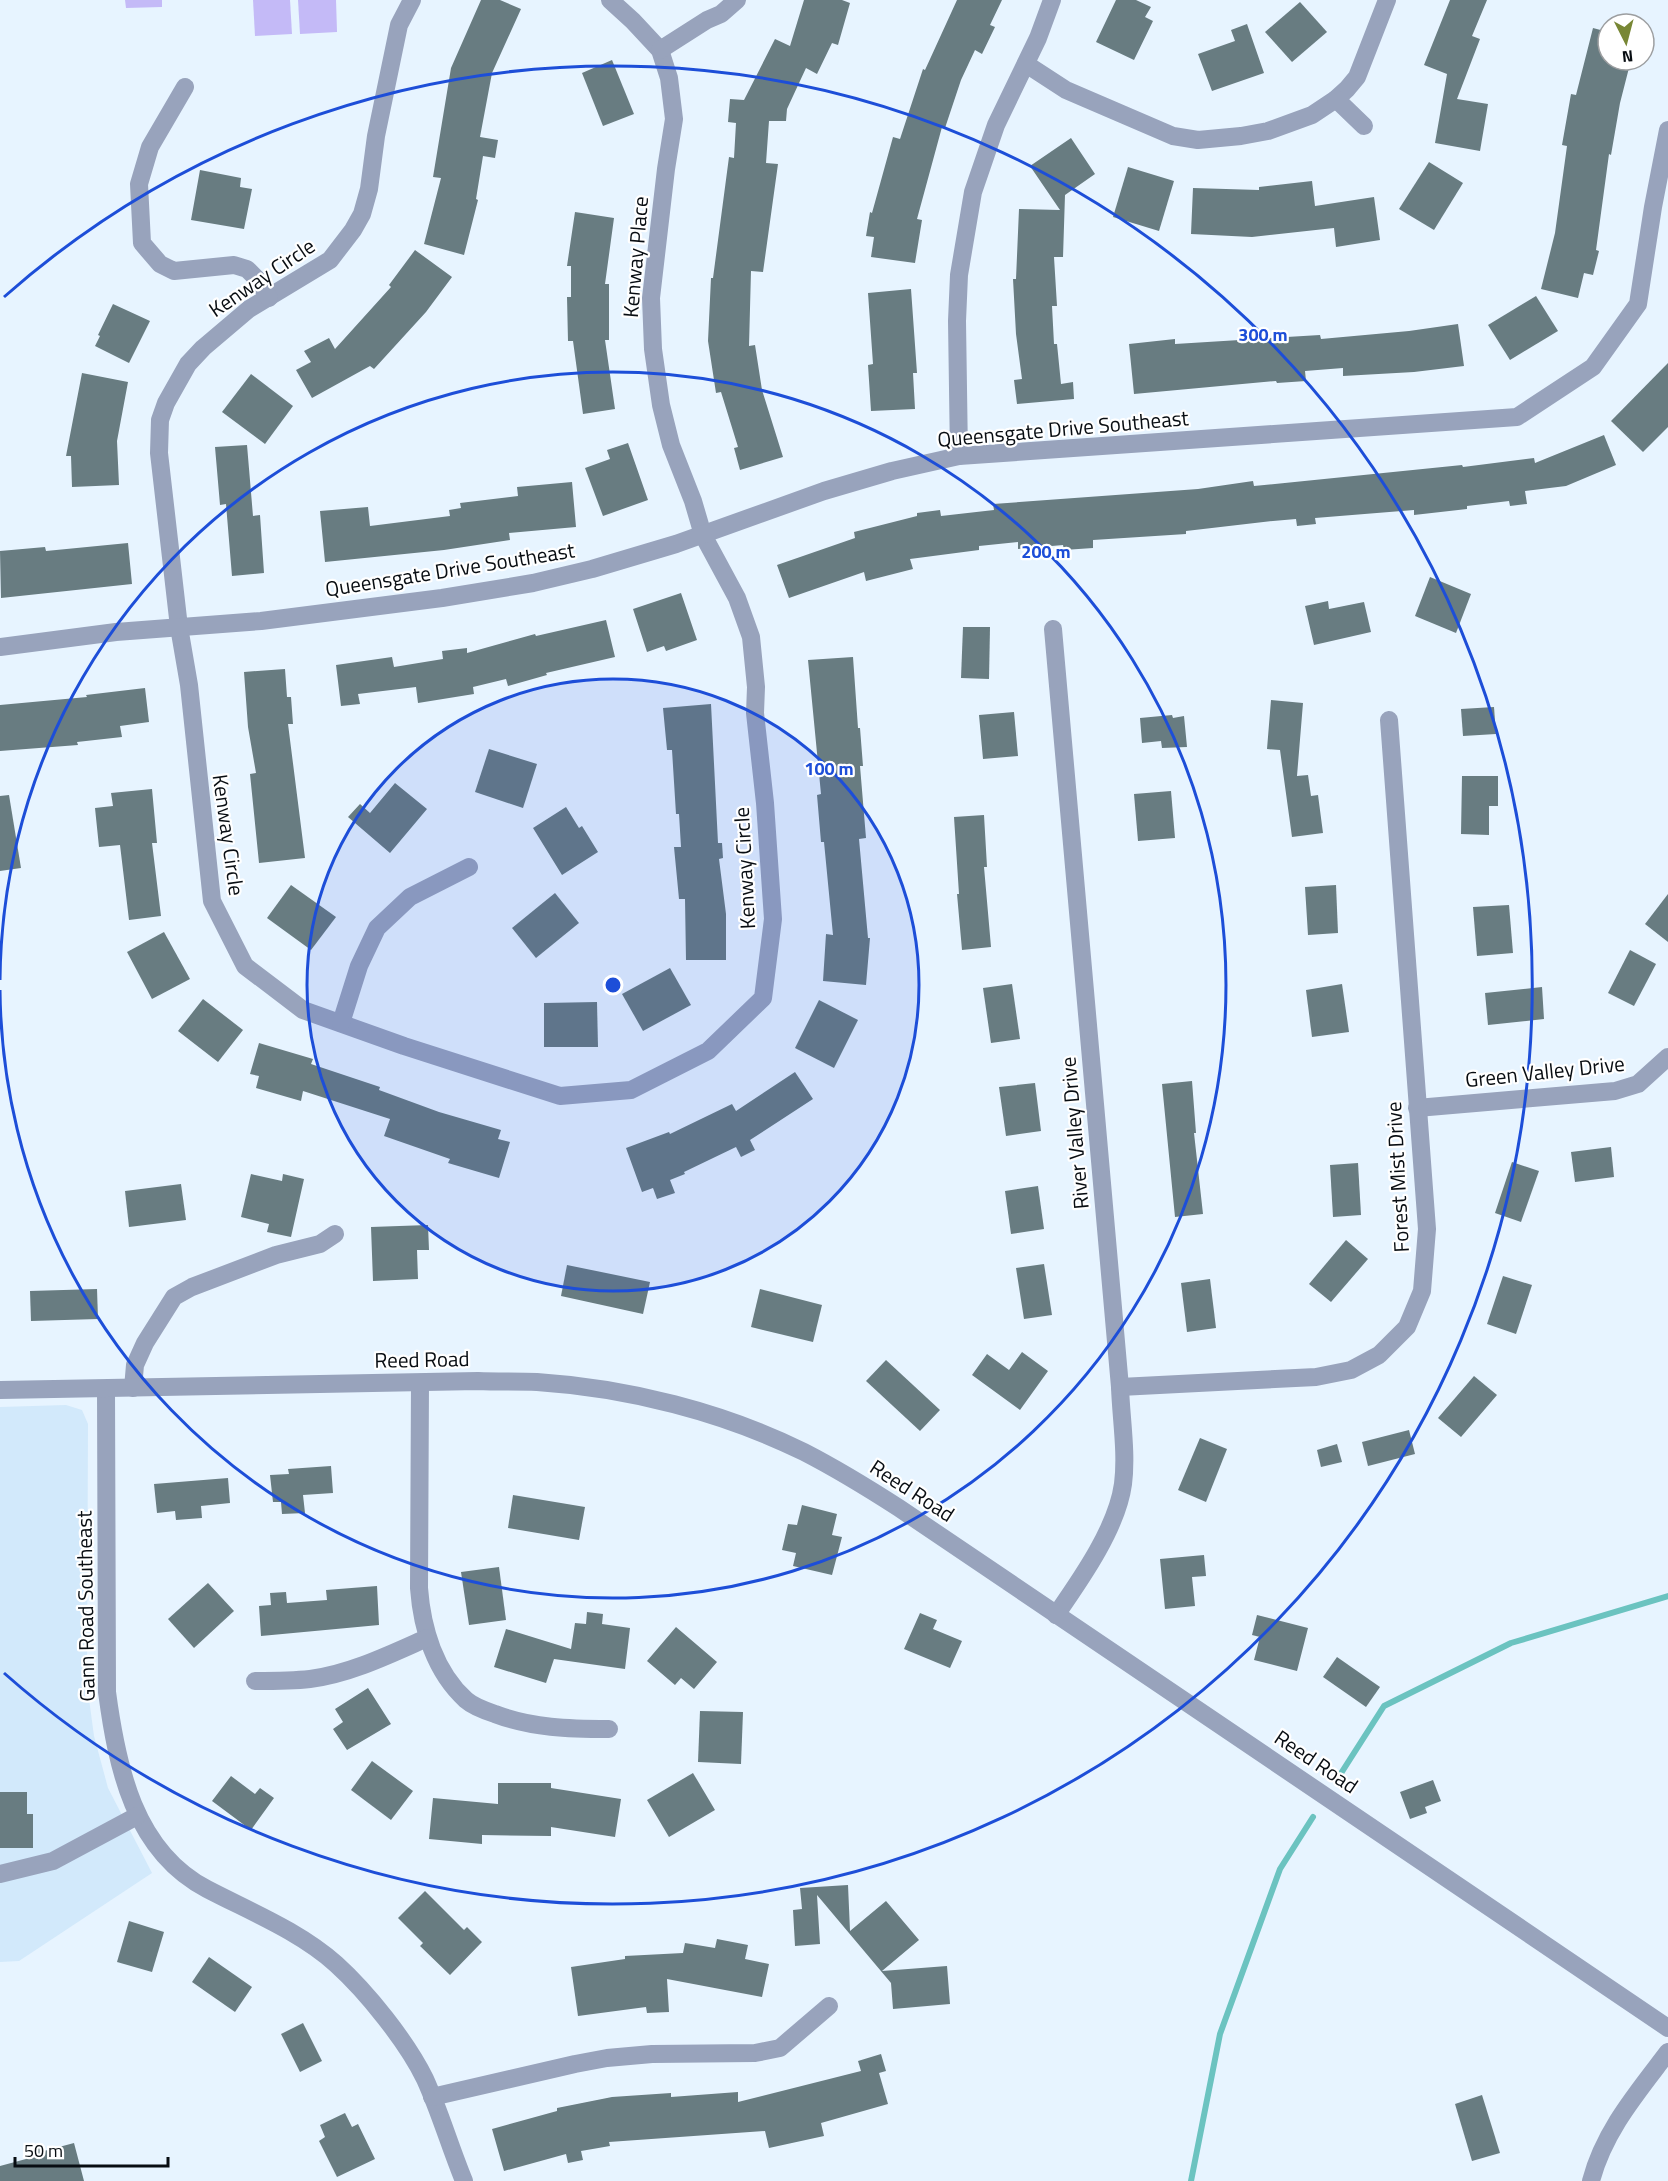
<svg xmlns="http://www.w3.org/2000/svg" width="1668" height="2181" font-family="'Titillium Web',sans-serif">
<rect width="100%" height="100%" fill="#e7f4ff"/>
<!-- built -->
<polygon fill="#d2e9fb" points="66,1405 82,1410 88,1424 87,1684 94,1736 108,1788 152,1873 19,1961 0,1962 0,1407"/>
<!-- green -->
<g fill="#c4baf7">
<polygon points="125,0 162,0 162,7 126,8"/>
<polygon points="253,0 290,0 292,34 255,36"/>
<polygon points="298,0 336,0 337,32 300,34"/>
</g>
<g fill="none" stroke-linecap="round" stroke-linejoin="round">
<!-- stream -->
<g stroke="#6bc3c0" stroke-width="6">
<polyline points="1338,1778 1384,1706 1511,1643 1668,1596"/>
<polyline points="1191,2181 1220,2034 1280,1869 1313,1817"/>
</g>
</g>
<!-- building -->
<g fill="#687c81">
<polygon points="481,0 500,0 521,9 492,73 480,137 498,140 495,158 483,156 476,199 478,200 464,255 424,244 441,178 433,177 451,68"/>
<polygon points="804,0 842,0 850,3 838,45 832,43 817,74 806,68 787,109 786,121 769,121 766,163 778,164 763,272 751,271 749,346 755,345 762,390 783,457 740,470 734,448 738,447 721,392 716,393 708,341 711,278 713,278 729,157 734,158 736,123 728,122 730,99 744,100 775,39 790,46"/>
<polygon points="957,0 1002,0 990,25 995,27 982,54 975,50 961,80 945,128 942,127 917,219 922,220 915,263 871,257 874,237 866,236 870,212 872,213 893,137 900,139 923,69 925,70"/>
<polygon points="1116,0 1136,0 1151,7 1145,17 1153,21 1134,60 1096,42"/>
<polygon points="1450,0 1487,0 1472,36 1480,39 1457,99 1488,104 1480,151 1435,143 1447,74 1424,65"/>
<polygon points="1300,2 1327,32 1292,62 1265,32"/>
<polygon points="1247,24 1264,73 1212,91 1198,54 1235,41 1231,30"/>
<polygon points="1593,28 1608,32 1608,60 1631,60 1620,103 1611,155 1609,154 1596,250 1599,251 1593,275 1584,273 1578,298 1541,289 1555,233 1567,146 1562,145 1571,94 1576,95"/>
<polygon points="612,60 634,114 603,126 582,73"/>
<polygon points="1071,138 1095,174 1065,195 1063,257 1054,257 1057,306 1052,306 1054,344 1057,344 1061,384 1073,382 1074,399 1017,404 1014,380 1022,379 1016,334 1013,279 1016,279 1019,209 1060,210 1030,166"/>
<polygon points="1429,162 1463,183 1434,230 1399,209"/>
<polygon points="1128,167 1174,181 1159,231 1113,217"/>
<polygon points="200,170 241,178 240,187 252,189 244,229 191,220"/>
<polygon points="1312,181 1315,206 1374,197 1380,240 1336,247 1334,228 1252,237 1191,234 1193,188 1259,190 1259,187"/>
<polygon points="575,212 614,218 605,284 609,284 609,340 605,340 615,409 583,414 573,341 568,341 567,297 571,297 571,266 567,266"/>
<polygon points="415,250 452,277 426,312 374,369 370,366 312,398 296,370 311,362 304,351 329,338 335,349 391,287 389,285"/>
<polygon points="911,289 917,373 913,373 915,409 871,411 868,365 873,364 868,293"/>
<polygon points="1536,296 1558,331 1510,360 1488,325"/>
<polygon points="113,304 150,321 129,363 95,346 100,336 98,335"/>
<polygon points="1458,324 1464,366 1414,372 1343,376 1343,368 1305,371 1306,381 1277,383 1276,381 1134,394 1129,344 1175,339 1175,344 1320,335 1321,339 1409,331"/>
<polygon points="1668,363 1668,427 1643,452 1611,421"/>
<polygon points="82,373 128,382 117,441 119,485 72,487 71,456 66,456"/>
<polygon points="251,374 293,406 265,444 222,412"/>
<polygon points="1604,435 1616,465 1566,486 1525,491 1527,504 1510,506 1509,501 1467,506 1467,509 1414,515 1414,510 1315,518 1316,524 1297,526 1296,519 1273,521 1186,531 1186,534 1093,540 1093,548 1064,550 1063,545 1018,549 1018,542 979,546 979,550 910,559 913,569 866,581 864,572 789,598 777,565 855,538 854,532 917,516 917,513 940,510 941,516 994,510 993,504 1198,489 1253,481 1254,486 1462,465 1463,467 1534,458 1535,463"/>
<polygon points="628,443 648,500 603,516 585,468 610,459 607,450"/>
<polygon points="247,445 253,516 260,515 264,573 232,576 226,504 220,505 215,447"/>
<polygon points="572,482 576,527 509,533 510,540 444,550 325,562 320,511 368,507 370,526 450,516 449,510 461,508 460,503 518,496 517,487"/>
<polygon points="128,543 132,584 1,598 0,551 45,547 46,551"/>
<polygon points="1430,577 1471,594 1456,633 1415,616"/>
<polygon points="681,593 697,640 666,651 664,646 647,652 633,609"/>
<polygon points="1328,601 1329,609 1364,602 1371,632 1314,645 1305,606"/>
<polygon points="606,620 615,657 546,673 547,675 508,686 506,679 473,687 474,694 418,703 416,687 358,694 360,704 341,706 336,665 392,657 394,667 443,659 442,651 467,648 467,653 535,634 536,636"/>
<polygon points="963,627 990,627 989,679 961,678"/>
<polygon points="853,657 858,728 860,728 863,766 860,766 866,838 859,839 868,938 870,938 866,985 823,981 826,934 833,935 824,842 821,842 817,795 821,794 808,660"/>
<polygon points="285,669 287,697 291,697 293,724 288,724 305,858 259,863 250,774 256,773 248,727 244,672"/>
<polygon points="145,688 149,722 120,726 122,737 77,742 78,745 0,751 0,705 87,697 86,695"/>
<polygon points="1271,700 1303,703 1297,776 1308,775 1311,796 1318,795 1323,833 1292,837 1280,750 1267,749"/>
<polygon points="711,704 718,843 722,843 723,858 719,859 726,914 726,960 686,960 685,899 679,899 674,847 681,847 679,814 676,814 672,750 667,750 663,708"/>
<polygon points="1494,707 1496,734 1463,736 1461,709"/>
<polygon points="1014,712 1018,756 983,759 979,715"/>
<polygon points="1172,715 1173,718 1184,716 1187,747 1162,748 1161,741 1142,743 1140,718"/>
<polygon points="489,749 537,764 523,808 475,792"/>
<polygon points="1462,776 1498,776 1498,806 1489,806 1489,835 1461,834"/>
<polygon points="395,783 427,809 390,853 348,817 360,804 370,813"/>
<polygon points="152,789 157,843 152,843 161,916 129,920 120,845 99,847 95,808 113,806 111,793"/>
<polygon points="1171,791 1175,838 1138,841 1134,794"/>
<polygon points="9,795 21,868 0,871 0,796"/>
<polygon points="566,807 579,828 582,826 598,852 562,875 533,828"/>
<polygon points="984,815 987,867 984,867 991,947 962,950 957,894 959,894 954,817"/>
<polygon points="291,885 336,917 311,950 267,918"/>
<polygon points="1336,885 1338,933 1308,935 1305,887"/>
<polygon points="555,893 579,923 536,958 512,928"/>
<polygon points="1668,894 1668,942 1645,924"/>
<polygon points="1509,905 1513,953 1477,956 1473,907"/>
<polygon points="164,932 190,979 152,999 127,952"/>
<polygon points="1630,950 1656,964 1634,1006 1608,993"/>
<polygon points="670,968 691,1005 643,1031 622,994"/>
<polygon points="1012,984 1020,1039 991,1043 983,988"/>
<polygon points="1342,984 1349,1032 1312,1037 1306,990"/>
<polygon points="1542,987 1544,1019 1488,1025 1485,993"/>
<polygon points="203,999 243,1030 218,1062 178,1031"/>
<polygon points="819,1000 858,1020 834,1068 795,1048"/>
<polygon points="597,1002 598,1047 544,1047 544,1003"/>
<polygon points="259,1043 313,1059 311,1064 380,1087 379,1090 439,1112 501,1130 498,1139 510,1142 499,1178 448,1163 450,1159 384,1136 390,1119 303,1091 301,1101 256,1088 259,1076 250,1074"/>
<polygon points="795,1072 813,1099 750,1140 755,1150 741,1157 736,1147 684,1172 685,1174 670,1180 675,1193 657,1199 653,1188 642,1192 626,1148 669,1132 670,1134 732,1104 736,1111"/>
<polygon points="1192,1081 1196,1133 1194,1133 1203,1214 1175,1217 1162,1084"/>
<polygon points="1035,1083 1041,1131 1006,1136 999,1087"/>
<polygon points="1611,1147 1614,1177 1575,1182 1571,1152"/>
<polygon points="1512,1162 1539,1171 1521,1222 1495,1213"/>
<polygon points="1358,1163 1361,1215 1333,1217 1330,1165"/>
<polygon points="251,1174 282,1181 283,1174 304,1179 291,1237 267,1232 269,1224 241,1217"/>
<polygon points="181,1184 186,1220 129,1227 125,1191"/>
<polygon points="1038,1186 1044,1229 1011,1234 1005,1191"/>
<polygon points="428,1225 429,1250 417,1250 418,1279 373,1281 371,1227"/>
<polygon points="1346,1240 1368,1259 1331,1302 1309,1284"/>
<polygon points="1044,1264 1052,1315 1024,1319 1016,1268"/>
<polygon points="567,1265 650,1282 643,1314 561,1296"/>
<polygon points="1503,1276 1532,1285 1516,1334 1487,1324"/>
<polygon points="1210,1279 1216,1328 1187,1332 1181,1283"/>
<polygon points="97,1289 98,1319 31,1321 30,1291"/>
<polygon points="760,1289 822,1305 813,1342 751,1327"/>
<polygon points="1022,1352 1048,1371 1020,1410 972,1375 987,1354 1009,1370"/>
<polygon points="886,1360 940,1410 920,1431 866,1381"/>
<polygon points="1474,1376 1497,1395 1461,1437 1438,1418"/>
<polygon points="1409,1430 1415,1454 1368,1466 1362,1442"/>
<polygon points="1200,1438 1227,1449 1206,1502 1178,1490"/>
<polygon points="1337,1444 1342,1462 1321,1467 1317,1450"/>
<polygon points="331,1466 333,1493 303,1495 305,1513 282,1514 281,1502 273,1502 270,1475 289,1474 288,1469"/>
<polygon points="228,1478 230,1503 201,1506 202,1518 176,1520 175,1511 157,1513 154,1484"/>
<polygon points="513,1495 585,1507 579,1540 508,1528"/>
<polygon points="802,1505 837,1514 832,1535 842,1537 832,1575 793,1566 796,1553 782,1550 788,1524 797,1525"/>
<polygon points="1204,1555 1206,1576 1192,1577 1195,1606 1165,1609 1160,1559"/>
<polygon points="499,1567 506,1620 469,1625 461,1572"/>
<polygon points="208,1583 234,1611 194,1648 168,1619"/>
<polygon points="377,1586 379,1625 261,1636 259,1606 271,1605 270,1593 286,1592 287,1603 327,1600 326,1590"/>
<polygon points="587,1612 603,1614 602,1624 630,1628 625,1669 554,1659 546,1683 494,1667 506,1629 571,1649 575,1623 586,1624"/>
<polygon points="920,1613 937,1620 933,1629 962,1641 950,1668 904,1649"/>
<polygon points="1257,1615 1308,1628 1297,1671 1254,1660 1260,1637 1252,1635"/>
<polygon points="676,1627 717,1662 694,1689 681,1678 675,1685 647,1661"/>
<polygon points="1337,1657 1380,1687 1366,1707 1323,1677"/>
<polygon points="368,1688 391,1724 347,1750 333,1729 343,1722 335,1709"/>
<polygon points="700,1711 743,1712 741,1764 698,1762"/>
<polygon points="372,1761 413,1791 391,1820 351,1790"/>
<polygon points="693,1773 715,1810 669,1837 647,1800"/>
<polygon points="231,1776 255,1794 260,1788 274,1798 251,1830 212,1801"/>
<polygon points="1433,1780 1441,1801 1425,1807 1427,1813 1410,1819 1400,1792"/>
<polygon points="498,1783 551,1783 551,1788 621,1799 615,1837 551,1827 551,1836 482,1835 482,1844 429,1839 433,1798 498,1804"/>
<polygon points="0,1792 27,1792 27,1814 33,1814 33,1848 0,1848"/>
<polygon points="848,1885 850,1931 886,1901 919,1940 882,1971 947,1966 950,2004 893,2009 891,1983 817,1895 820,1944 795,1946 793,1910 802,1909 800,1888"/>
<polygon points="425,1891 464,1930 467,1927 482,1942 450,1975 420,1946 423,1943 398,1918"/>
<polygon points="129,1921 164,1932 152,1972 117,1962"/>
<polygon points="717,1939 748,1945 745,1959 769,1964 762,1997 667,1979 669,2012 647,2013 646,2007 578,2016 571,1967 625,1959 625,1956 683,1953 685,1943 715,1948"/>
<polygon points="209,1957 252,1987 235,2012 192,1982"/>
<polygon points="303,2023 322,2061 300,2072 281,2034"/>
<polygon points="881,2054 886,2071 879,2073 888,2104 821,2123 824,2136 769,2148 765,2131 609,2142 610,2146 581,2151 583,2160 568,2163 566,2154 504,2171 492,2129 557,2111 557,2108 612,2097 671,2093 671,2097 738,2092 738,2102 861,2071 858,2061"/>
<polygon points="1482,2095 1500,2153 1472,2161 1455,2104"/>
<polygon points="345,2113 352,2127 358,2124 375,2159 337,2177 319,2141 325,2137 320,2125"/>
<polygon points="74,2143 84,2181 0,2181 0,2166 26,2159 24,2152 42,2147 44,2151"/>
</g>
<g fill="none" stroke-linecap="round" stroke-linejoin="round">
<!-- minor -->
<g stroke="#98a3bc" stroke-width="18">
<polyline points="412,0 399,25 376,136 369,189 362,214 353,230 330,260 249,309 203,348 188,364 166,403 160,420 159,453 179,627 189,685 212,901 245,966 303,1010 404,1046 560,1096 631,1090 708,1051 763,998 773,919 765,803 755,713 756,687 751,637 737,598 703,535 693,501 671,445 661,405 653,349 651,298 666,169 674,119 669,78 660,50 633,21 610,0"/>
<polyline points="660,50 707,20 721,14 737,0"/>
<polyline points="1026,64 1066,90 1173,136 1198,140 1241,136 1268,131 1312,115 1336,99 1347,89 1357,77 1387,0"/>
<polyline points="185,87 150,147 139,184 142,243 160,264 174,271 234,265 247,269 257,279 269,298"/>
<polyline points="1336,99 1364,126"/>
<polyline points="959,456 957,321 959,275 973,192 996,125 1038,38 1052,0"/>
<path d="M 1053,629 L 1120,1387 C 1121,1418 1127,1453 1123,1484 C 1117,1528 1081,1579 1056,1615"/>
<polyline points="0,647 116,632 261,621 442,598 533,583 592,569 676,544 824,491 892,471 959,456 1517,417 1593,367 1638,304 1653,207 1668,130"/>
<polyline points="341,1023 359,966 377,928 410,897 469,867"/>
<polyline points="1417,1108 1615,1091 1638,1084 1668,1057"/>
<path d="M 420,1383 L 419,1588 C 422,1629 435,1672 466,1700 C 474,1707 486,1711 495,1714 C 532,1728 569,1729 609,1729"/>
<polyline points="1120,1387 1316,1377 1351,1370 1379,1355 1407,1327 1422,1291 1427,1229 1389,720"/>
<polyline points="133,1388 135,1365 145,1343 174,1297 192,1287 276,1255 320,1244 335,1234"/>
<path d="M 106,1389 L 107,1692 C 117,1767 134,1851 207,1889 C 251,1912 299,1931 336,1964 C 367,1992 407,2042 425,2079 C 440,2112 450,2147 464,2181"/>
<path d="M 0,1390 L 478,1381 C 498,1382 518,1381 537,1382 C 628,1388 723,1412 804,1452 C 837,1469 868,1488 899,1508 L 1668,2028"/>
<path d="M 255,1681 C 273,1681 292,1681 310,1679 C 350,1674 391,1654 427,1638"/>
<polyline points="0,1874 53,1861 137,1816"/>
<polyline points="432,2097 575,2064 607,2058 652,2054 755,2053 780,2048 829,2006"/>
<path d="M 1591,2181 C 1604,2131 1637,2093 1668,2052"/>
</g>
</g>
<!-- distance rings -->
<circle cx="613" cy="985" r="306" fill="#1d4ed8" fill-opacity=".12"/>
<g fill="none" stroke="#1d4ed8" stroke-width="3">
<circle cx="613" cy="985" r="306"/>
<path d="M0 980A613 613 0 1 1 0 990"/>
<path d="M4 297A919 919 0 1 1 4 1673"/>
</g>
<g text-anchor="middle" stroke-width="4.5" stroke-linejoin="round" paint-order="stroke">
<!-- street labels -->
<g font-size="21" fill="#080d12" stroke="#fff">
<text transform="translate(636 257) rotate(-85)" y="7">Kenway Place</text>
<text transform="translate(262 278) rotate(-34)" y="7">Kenway Circle</text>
<text transform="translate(1063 429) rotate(-5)" y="7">Queensgate Drive Southeast</text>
<text transform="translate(450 570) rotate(-9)" y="7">Queensgate Drive Southeast</text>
<text transform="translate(228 835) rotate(82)" y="7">Kenway Circle</text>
<text transform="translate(745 868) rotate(-93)" y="7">Kenway Circle</text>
<text transform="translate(1545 1072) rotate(-6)" y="7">Green Valley Drive</text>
<text transform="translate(1075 1133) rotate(-95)" y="7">River Valley Drive</text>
<text transform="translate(1398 1177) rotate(-93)" y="7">Forest Mist Drive</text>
<text transform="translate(422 1360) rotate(-1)" y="7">Reed Road</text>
<text transform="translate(912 1491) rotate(33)" y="7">Reed Road</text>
<text transform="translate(86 1606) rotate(-91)" y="7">Gann Road Southeast</text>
<text transform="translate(1316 1762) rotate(34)" y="7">Reed Road</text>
</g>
</g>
<circle cx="613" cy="985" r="9" fill="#1d4ed8" stroke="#fff" stroke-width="3"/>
<g font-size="18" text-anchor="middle" font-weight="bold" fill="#1d4ed8" stroke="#fff" stroke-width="4.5" stroke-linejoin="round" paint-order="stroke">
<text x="1263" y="341">300 m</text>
<text x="1046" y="558">200 m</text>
<text x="829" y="775">100 m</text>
</g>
<!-- north arrow -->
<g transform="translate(1626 42) rotate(174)"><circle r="28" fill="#ffffff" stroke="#9c9ea0" stroke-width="1.5"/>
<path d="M0-4.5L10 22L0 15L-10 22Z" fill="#788735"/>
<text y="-9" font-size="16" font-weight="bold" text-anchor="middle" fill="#080d12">N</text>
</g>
<!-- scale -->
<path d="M15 2157v9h153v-9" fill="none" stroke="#080d12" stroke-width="3"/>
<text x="24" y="2157" font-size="18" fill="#080d12" stroke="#ffffff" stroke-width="4.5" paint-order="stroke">50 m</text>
</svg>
